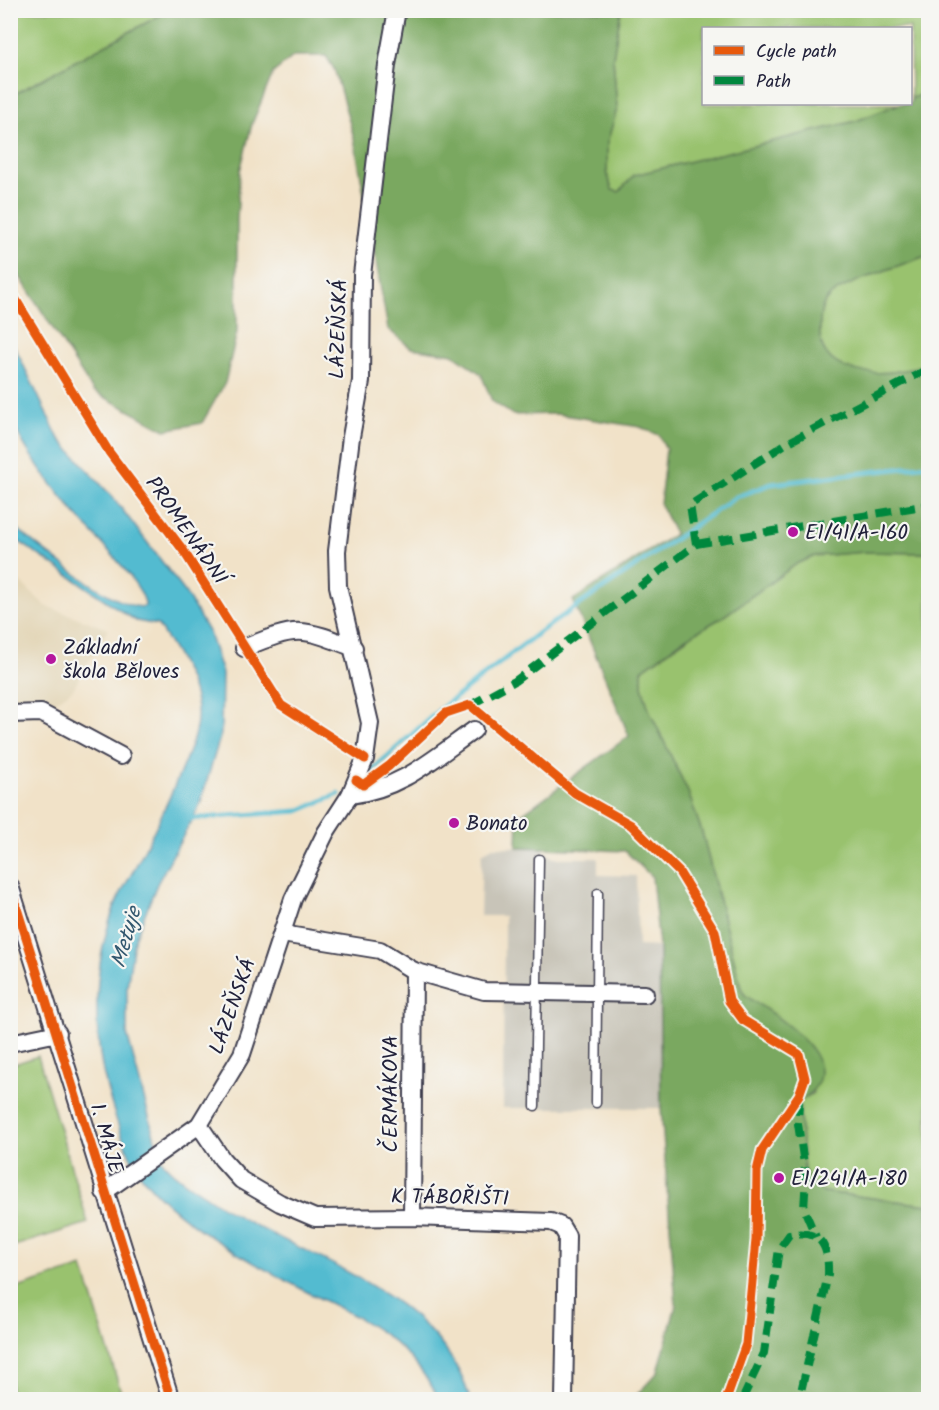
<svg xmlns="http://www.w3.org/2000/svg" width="939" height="1410" font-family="Kalam,sans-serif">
<rect width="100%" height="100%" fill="#f6f6f2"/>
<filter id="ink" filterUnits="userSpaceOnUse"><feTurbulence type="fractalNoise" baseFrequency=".0167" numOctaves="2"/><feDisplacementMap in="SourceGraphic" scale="12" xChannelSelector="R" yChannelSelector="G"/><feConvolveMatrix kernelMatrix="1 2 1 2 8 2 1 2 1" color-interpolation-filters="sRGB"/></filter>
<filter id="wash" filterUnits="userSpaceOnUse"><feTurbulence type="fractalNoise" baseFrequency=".008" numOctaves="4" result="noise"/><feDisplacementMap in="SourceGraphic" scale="24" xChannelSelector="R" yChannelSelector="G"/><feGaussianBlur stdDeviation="1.35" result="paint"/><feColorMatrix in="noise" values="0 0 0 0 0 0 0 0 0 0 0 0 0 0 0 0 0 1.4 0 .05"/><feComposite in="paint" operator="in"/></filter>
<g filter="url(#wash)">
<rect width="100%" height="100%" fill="#f1e2c8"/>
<!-- built -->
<polygon fill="#e3d6b7" points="11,574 46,606 108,629 73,689 50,706 11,704"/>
<!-- industrial -->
<polygon fill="#c8c4b8" points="493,847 542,848 553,858 598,858 598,875 636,876 638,946 659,947 661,1108 503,1108 504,916 480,916 482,853"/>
<!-- green -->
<g fill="#99c26e" stroke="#5e7254" stroke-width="1.5">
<polygon points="11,11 168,11 11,96"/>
<polygon points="621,11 928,11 928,91 911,99 910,28 704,28 704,104 899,104 856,121 659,169 619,192 612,190 607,174 607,143 617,109 613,57"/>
<path d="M 928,255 L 928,363 C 897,377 818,383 820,330 C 820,319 820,308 827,299 C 838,284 908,263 928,255 Z"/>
<polygon points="865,552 928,553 928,1205 824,1192 814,1185 804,1170 799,1102 813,1093 800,1037 745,995 741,988 702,832 688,792 649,710 642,686 642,670 701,629 721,618 798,563 815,556"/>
<polygon points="38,1056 88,1223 11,1247 11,1065"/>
<polygon points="83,1267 123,1399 25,1400 24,1395 11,1399 11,1290"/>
</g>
<!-- forest -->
<path fill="#7aa861" stroke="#4e654e" stroke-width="1.5" d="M 168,11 L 621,11 L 613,57 L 617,109 L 607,143 L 607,174 L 612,190 L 619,192 L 634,175 L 856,121 L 899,104 L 910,104 L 911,99 L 928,91 L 928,255 C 908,263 838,284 827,299 C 820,308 820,319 820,330 C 818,383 897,377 928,363 L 928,553 L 865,552 L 815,556 L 798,563 L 721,618 L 683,640 L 642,670 L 642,686 L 649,710 L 688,792 L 702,832 L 741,988 L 745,995 C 778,1018 858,1064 799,1102 L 804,1170 L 814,1185 L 824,1192 L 928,1205 L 928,1399 L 633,1399 L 658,1372 L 676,1305 L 661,1108 L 659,947 L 652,877 L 625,851 L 517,847 L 518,817 L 629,736 L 573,600 L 675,534 L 660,504 L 666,449 L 659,435 L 640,427 L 557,414 L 513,415 L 492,401 L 481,374 L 453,354 L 411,348 L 388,329 L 354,138 L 334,69 L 326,56 L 294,56 L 273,73 L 252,124 L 240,171 L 237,219 L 237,332 L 225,383 L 202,423 L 165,430 L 93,391 L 11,263 L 11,96 Z"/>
<!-- water -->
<path fill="#52bbd0" stroke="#3a6e86" stroke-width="1.5" d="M 10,337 L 58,437 L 115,500 L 185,592 L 209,633 L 222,673 L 221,734 L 199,807 L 157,884 L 134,941 L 127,987 L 127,1034 L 160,1158 C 173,1176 191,1186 209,1198 C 296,1258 437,1286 470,1399 L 439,1399 C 407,1340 370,1323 311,1294 C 256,1265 174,1223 138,1171 C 123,1148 106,1089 101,1061 C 93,1009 96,958 114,908 C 120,892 131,876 139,860 C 155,830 169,800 182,768 C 190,749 199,729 197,708 C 193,677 174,651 158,625 L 136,621 L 11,536 L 11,523 C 30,541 121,614 145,606 C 147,587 88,530 74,512 C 53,487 23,450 12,420 C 6,406 11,355 10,337 Z"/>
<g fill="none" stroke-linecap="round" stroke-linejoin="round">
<!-- stream -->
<g stroke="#52bbd0" stroke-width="5">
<polyline points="370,772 439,710 541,631 736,497 771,484 928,465"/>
<polyline points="188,819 298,811 339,794"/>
</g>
</g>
</g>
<g filter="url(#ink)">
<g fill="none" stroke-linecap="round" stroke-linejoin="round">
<defs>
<g id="service">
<polyline points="596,1103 598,893"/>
<polyline points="535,1106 539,859"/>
</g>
<g id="minor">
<path d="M 244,648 C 297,626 301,627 354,648"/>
<polyline points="10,714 41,713 121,756"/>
<path d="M 350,795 C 401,789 433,759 474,730"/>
<polyline points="10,886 171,1400"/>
<polyline points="282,934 380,950 414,971 484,991 645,994"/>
<polyline points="10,1043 58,1033"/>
<polyline points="199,1125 222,1159 241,1180 280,1203 315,1218 412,1217 551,1222 561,1226 567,1236 564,1400"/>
<polyline points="104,1192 199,1125 242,1054 293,899 326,832 350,795 365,759 370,723 338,586 337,551 351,437 361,381 362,275 387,65 397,10"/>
<polyline points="412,1217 414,971"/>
</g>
</defs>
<!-- service casing -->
<use href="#service" stroke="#413f50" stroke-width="11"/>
<!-- minor casing -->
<use href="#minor" stroke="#413f50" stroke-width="20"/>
<!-- service -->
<use href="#service" stroke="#fff" stroke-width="8"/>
<!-- minor -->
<use href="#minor" stroke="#fff" stroke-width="16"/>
<!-- quiet -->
<g stroke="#00873e" stroke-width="8" stroke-dasharray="15 8" stroke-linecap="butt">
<polyline points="696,544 928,505"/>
<polyline points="470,705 515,681 696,544 690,505 787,443 928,369"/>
<polyline points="799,1099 798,1124 806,1177 804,1209 816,1237"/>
<path d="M 742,1400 L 764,1353 L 779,1249 L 789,1235 C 821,1228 829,1246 828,1275 L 799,1400"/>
</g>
<defs>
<g id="cycleway">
<polyline points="10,290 109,452 183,550 281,705 365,759"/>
<polyline points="356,780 363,785 389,766 446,713 470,705 575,793 631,825 679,872 715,931 729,1001 743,1020 799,1054 805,1078 799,1095 762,1150 757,1171 756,1240 746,1344 726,1400"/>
<polyline points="10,886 171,1400"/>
</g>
</defs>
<!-- cycleway casing -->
<use href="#cycleway" stroke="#f6f6f2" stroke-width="13"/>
<!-- cycleway -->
<use href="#cycleway" stroke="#e8590c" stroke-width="9"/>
</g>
</g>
<!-- markers -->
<g fill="#b5179e" stroke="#f6f6f2" stroke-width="2">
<circle cx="793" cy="532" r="6"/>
<circle cx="51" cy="659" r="6"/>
<circle cx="454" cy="823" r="6"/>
<circle cx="779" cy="1178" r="6"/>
</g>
<g text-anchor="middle" stroke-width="4.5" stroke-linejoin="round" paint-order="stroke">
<!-- street labels -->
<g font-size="21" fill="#22223b" stroke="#f6f6f2">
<text transform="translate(338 329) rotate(-88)" y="7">LÁZEŇSKÁ</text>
<text transform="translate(187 530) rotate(55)" y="7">PROMENÁDNÍ</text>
<text transform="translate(232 1006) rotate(-70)" y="7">LÁZEŇSKÁ</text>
<text transform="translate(390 1094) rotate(-90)" y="7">ČERMÁKOVA</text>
<text transform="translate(107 1138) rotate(74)" y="7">1. MÁJE</text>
<text transform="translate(450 1197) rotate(1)" y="7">K TÁBOŘIŠTI</text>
</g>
<!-- poi labels -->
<g font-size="21" fill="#22223b" stroke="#f6f6f2" text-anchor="start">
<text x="805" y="539">E1/41/A-160</text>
<text x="63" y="654">Základní<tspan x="63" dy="24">škola Běloves</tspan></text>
<text x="466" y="830">Bonato</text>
<text x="791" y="1185">E1/241/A-180</text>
</g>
<!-- water labels -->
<g font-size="22" font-style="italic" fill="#33586f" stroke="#f6f6f2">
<text transform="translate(125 937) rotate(-74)" y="8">Metuje</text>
</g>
</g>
<!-- margin -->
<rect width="939" height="1410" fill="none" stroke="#f6f6f2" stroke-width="36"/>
<!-- legend -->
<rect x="702" y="27" width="210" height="78" fill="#f6f6f2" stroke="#a1a1a9" stroke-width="1.5"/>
<rect x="714" y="46" width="30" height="9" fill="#e8590c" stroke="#a1a1a9" stroke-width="1.5"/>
<text x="756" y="57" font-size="18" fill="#22223b">Cycle path</text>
<rect x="714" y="76" width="30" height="9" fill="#00873e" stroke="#a1a1a9" stroke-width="1.5"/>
<text x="756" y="87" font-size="18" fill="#22223b">Path</text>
</svg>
